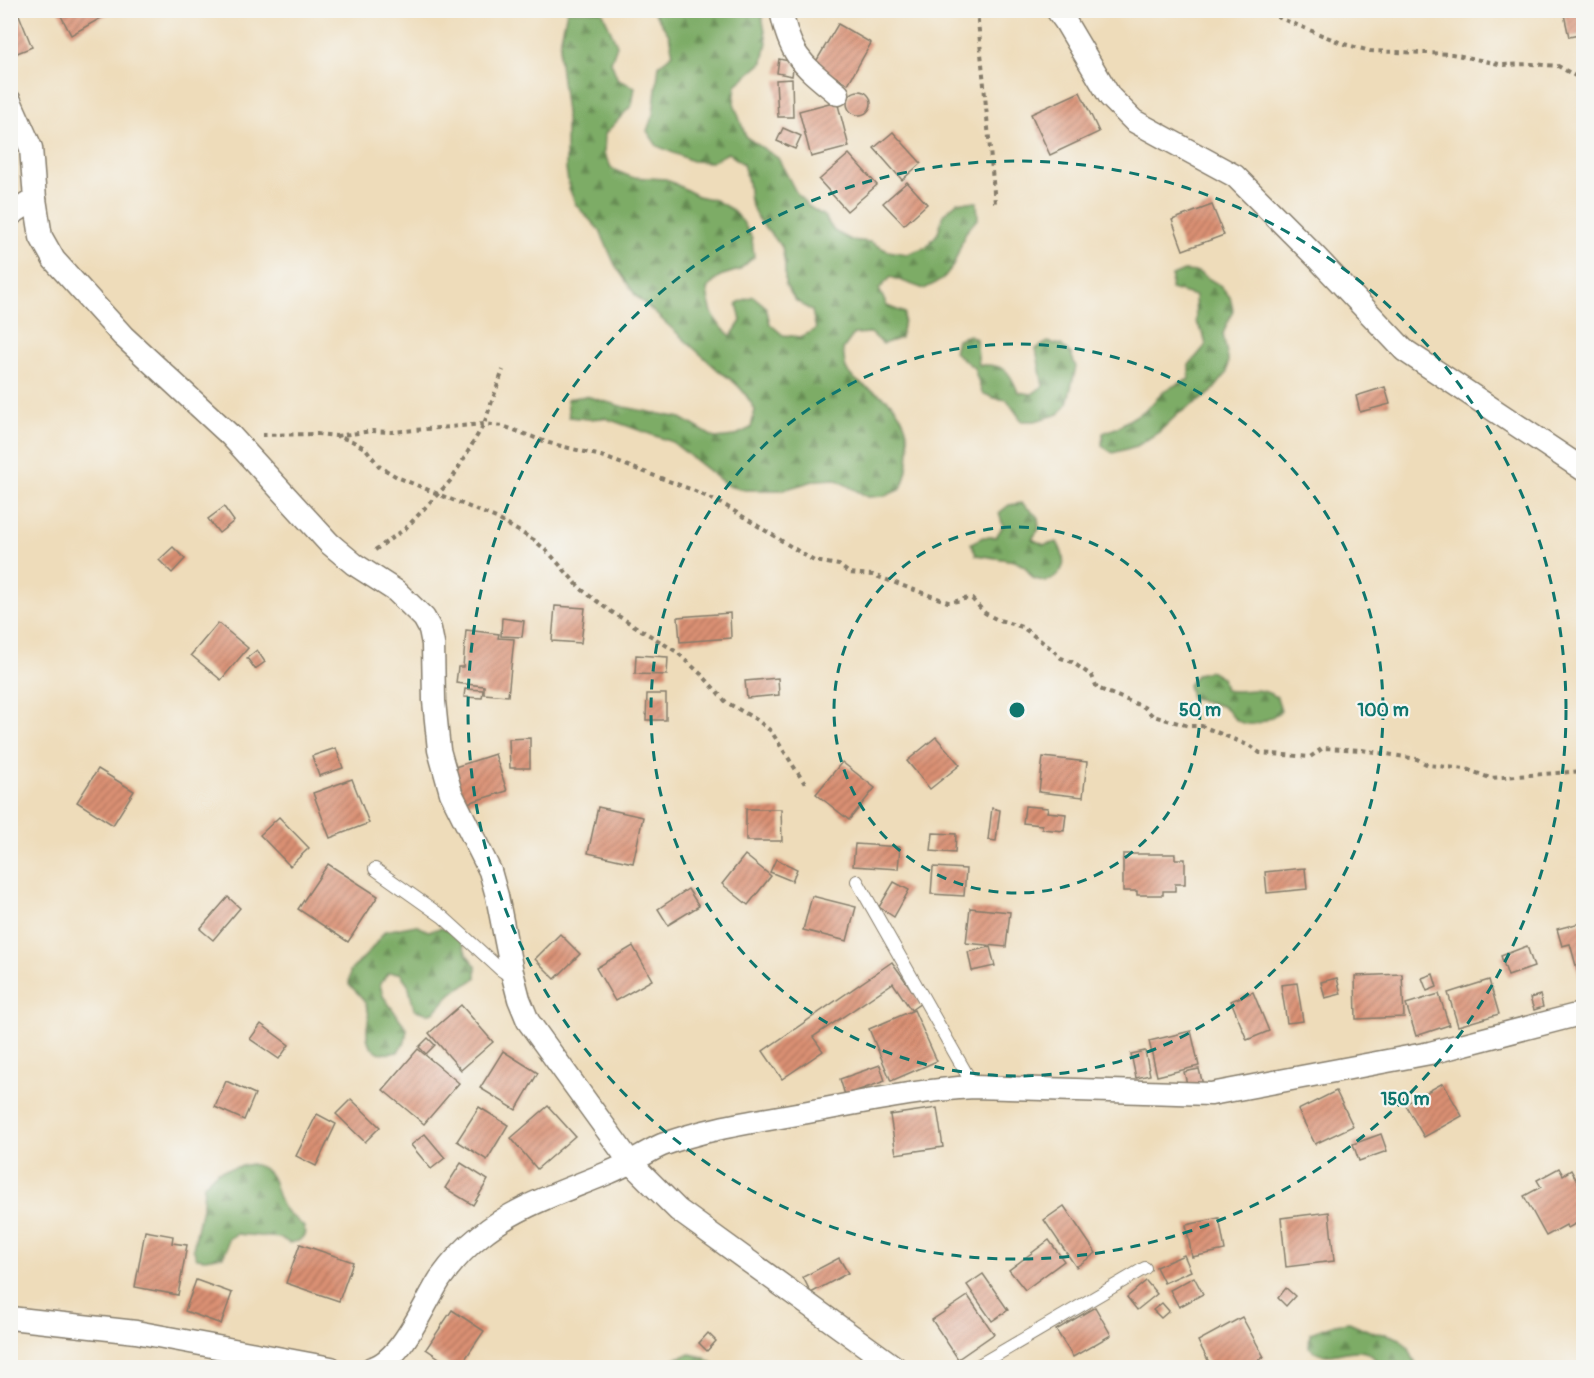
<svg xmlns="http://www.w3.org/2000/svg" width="1594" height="1378" font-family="Pangolin,sans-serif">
<defs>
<pattern id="forest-firs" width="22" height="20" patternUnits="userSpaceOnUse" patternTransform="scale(1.5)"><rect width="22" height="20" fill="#7dac66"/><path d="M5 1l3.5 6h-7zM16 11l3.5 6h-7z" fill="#668b53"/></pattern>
<pattern id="building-hatch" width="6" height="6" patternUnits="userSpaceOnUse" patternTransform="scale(1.5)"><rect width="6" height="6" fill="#da9073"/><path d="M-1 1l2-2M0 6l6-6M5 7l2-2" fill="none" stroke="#b0755e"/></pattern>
</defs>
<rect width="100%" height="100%" fill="#f6f6f2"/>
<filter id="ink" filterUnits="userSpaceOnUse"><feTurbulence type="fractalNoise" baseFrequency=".0167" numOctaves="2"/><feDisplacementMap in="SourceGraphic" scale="12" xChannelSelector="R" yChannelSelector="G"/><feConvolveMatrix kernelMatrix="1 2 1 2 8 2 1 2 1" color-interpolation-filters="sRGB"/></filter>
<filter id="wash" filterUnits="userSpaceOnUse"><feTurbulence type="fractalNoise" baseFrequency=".008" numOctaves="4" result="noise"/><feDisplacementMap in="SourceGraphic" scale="24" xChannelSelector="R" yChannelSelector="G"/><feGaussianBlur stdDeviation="1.35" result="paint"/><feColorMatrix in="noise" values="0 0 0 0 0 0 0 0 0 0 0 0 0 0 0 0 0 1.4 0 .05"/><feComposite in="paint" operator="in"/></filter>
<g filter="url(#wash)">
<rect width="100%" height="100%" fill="#eedcba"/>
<!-- forest -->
<g fill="url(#forest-firs)" stroke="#4c6441" stroke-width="1.5">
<path d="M 567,11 L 602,11 L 617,45 L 611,62 L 618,80 L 635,87 L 632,105 L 605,134 L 604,153 L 612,169 L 631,177 L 666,179 L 698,196 L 715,200 L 731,209 L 743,222 L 752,238 L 754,257 L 739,270 L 720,276 L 707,289 C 710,312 713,321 731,336 L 741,321 L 737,303 L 753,296 L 766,307 L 770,324 L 783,335 L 801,337 L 816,329 L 812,311 L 795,300 L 785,284 L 785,265 L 782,247 L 757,218 L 750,201 L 748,182 L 743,164 L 728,153 L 711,162 L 692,161 L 657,146 L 647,131 L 653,114 L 659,65 L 673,54 L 669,35 L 653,11 L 761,11 L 767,42 L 763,62 L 736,85 L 734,103 L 746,137 L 778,158 L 796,192 L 808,206 L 824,216 L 834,231 L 851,240 L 870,242 L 888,251 L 907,254 L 926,247 L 938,233 L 943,215 L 957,202 L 977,202 L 978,218 L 966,232 L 953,266 L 942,280 L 924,289 L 891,277 L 879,289 L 887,306 L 905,313 L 901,338 L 883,344 L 871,333 L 854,334 L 843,349 C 844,355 844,362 846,368 C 854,385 877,390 890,402 C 914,425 912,461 901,489 L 885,496 L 868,497 L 835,479 L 817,480 L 783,490 L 745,490 L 728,486 L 672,442 L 605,418 L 588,419 L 569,417 L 567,399 L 586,396 L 624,407 L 681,418 L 715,438 L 734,436 L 751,428 L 755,410 C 746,393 737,382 720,372 L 636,296 L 615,265 L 600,231 L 576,205 L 569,188 L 566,169 L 566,113 L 559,56 L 561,38 Z"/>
<polygon points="1184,271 1198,272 1221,286 1230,297 1233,310 1223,334 1228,359 1227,373 1211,393 1178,414 1159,432 1137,446 1113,453 1102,446 1103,433 1116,428 1147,409 1165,390 1189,379 1189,365 1206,345 1203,333 1196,322 1195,296 1171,289 1172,276"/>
<path d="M 969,335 L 976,339 L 979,365 C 1004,364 1009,369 1018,392 L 1032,394 L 1043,386 L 1036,349 L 1048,342 L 1061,345 L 1071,354 L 1076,367 L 1067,404 L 1059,414 L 1035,421 L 1022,421 L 1007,400 L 994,398 L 982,393 L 974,368 L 954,352 L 957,339 Z"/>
<path d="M 1022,503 L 1038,517 L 1039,529 L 1032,539 L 1044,545 L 1057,542 C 1068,561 1066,574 1045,582 L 1033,578 L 1025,567 L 1015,561 L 976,555 L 971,543 L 983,537 L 996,537 L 1003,526 L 999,513 L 1009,505 Z"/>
<path d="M 1209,671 L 1222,677 L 1225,690 C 1248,694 1254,684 1277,697 L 1281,711 C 1267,721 1248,732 1233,717 C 1229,713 1229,709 1223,707 C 1213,702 1202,702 1191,697 L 1188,685 L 1197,674 Z"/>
<path d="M 416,925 L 428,931 L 441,928 L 454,933 L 462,943 L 467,955 L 476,966 L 476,978 C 469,984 459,987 452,993 C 436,1006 439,1020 414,1009 L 408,984 L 400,973 L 388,973 L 380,984 L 383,996 L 407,1029 L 405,1042 L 398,1052 C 380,1056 366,1052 367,1030 C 367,1023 370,1017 368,1011 C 365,999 357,992 349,985 L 350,971 L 369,952 L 385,931 Z"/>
<path d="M 251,1164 C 279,1170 272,1188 283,1207 C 288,1215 298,1220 304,1227 L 305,1236 L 298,1241 L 289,1243 L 281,1238 L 236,1234 L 228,1239 L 227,1248 L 223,1256 L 205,1259 L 197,1258 L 193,1249 L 203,1203 L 204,1184 L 218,1171 Z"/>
<path d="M 1349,1322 L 1374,1333 L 1387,1334 L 1400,1339 L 1409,1349 L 1417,1367 C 1408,1368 1396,1370 1388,1368 C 1376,1364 1373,1351 1359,1351 C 1338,1350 1329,1363 1309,1347 L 1310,1333 L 1335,1324 Z"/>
<polygon points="690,1354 703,1357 719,1367 663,1367 676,1358"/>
</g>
<g id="blocks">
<!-- building -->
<g fill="url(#building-hatch)">
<polygon points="10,10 17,10 32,47 10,56"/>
<polygon points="58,10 115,10 71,35"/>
<polygon points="1563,10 1584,10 1584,34 1569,37"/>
<polygon points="838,24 871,43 848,84 814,65"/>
<polygon points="779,59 794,62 792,76 777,73"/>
<polygon points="792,79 793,117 778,117 776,80"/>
<circle cx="859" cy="103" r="12"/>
<polygon points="1080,92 1099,132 1050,155 1031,114"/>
<polygon points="837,101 849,147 811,157 799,111"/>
<polygon points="783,128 801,136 795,149 777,141"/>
<polygon points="893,132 921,163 902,180 874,148"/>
<polygon points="849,154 877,185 847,211 819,180"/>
<polygon points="907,182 927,204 904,225 883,203"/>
<polygon points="1212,205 1224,235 1183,250 1172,220"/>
<polygon points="1385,387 1390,404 1360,412 1356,396"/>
<polygon points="224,507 234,521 219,533 208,519"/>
<polygon points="173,547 185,559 172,573 159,560"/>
<polygon points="555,606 585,608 581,643 552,641"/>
<polygon points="730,613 731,638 680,642 678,617"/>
<polygon points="502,618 524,621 522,637 501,636"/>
<polygon points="218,623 248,648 221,680 191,655"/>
<polygon points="466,630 499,634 498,638 514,639 508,696 484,694 484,686 456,683 458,667 463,667"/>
<polygon points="257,650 265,662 255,669 247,658"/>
<polygon points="636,655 668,657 667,675 635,674"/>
<polygon points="778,678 779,695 747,698 745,681"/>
<polygon points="465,689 483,690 482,698 464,697"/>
<polygon points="647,694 666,694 666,720 646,720"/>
<polygon points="936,737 960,765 930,789 907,761"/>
<polygon points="530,738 530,768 510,768 509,739"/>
<polygon points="336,748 343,768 319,776 312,756"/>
<polygon points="495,754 507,791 464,804 452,768"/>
<polygon points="1043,757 1087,762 1083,797 1039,792"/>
<polygon points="842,762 875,788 849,820 816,794"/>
<polygon points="98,769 134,791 113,825 77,802"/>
<polygon points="352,779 369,823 330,838 313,793"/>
<polygon points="1025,806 1048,808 1047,812 1066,814 1064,831 1042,829 1042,825 1023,823"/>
<polygon points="598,807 643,817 633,863 588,853"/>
<polygon points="992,808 1000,810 996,841 988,840"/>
<polygon points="746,809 781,809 782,841 746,841"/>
<polygon points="279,817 309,848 290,866 260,835"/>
<polygon points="933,833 956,834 955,853 931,851"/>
<polygon points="855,844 900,847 898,869 853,866"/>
<polygon points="1123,854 1175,854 1175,859 1185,859 1185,884 1175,884 1175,891 1163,891 1163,895 1137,895 1137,891 1123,891"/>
<polygon points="745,855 771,876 748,905 722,884"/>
<polygon points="776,859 797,869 792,881 770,872"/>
<polygon points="328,864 378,896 348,942 298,909"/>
<polygon points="933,867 966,869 964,896 931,894"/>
<polygon points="1305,868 1307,889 1267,893 1265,872"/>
<polygon points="894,882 909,890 894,917 879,907"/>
<polygon points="688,889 699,906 668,925 658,909"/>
<polygon points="812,896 856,907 847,941 803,930"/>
<polygon points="228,897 240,908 213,940 200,929"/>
<polygon points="970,908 1010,912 1006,947 966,943"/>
<polygon points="1584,922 1584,979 1580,980 1570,944 1562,946 1557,929"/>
<polygon points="560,934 580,954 555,979 535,959"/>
<polygon points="633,946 652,980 615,1001 596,968"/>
<polygon points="1527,946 1534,967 1508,976 1501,956"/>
<polygon points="990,947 995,966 972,971 968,952"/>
<polygon points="892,962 921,1003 911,1010 893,983 813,1037 823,1051 782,1079 763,1051"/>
<polygon points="1402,974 1404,1017 1356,1019 1355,976"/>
<polygon points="1433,974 1437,987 1427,991 1422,978"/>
<polygon points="1337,978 1341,994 1325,998 1321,982"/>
<polygon points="1489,980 1499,1014 1458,1026 1448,993"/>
<polygon points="1297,983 1303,1021 1287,1023 1281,985"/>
<polygon points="1253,992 1269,1031 1247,1040 1231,1001"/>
<polygon points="1439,994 1449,1025 1416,1036 1406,1004"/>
<polygon points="1540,995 1543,1007 1534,1010 1530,998"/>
<polygon points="461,1005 493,1042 461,1070 429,1033"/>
<polygon points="914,1010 937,1061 891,1081 869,1029"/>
<polygon points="261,1024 289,1045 279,1059 250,1039"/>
<polygon points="1191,1031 1199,1066 1157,1076 1149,1041"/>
<polygon points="428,1038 435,1045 426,1054 419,1047"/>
<polygon points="418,1049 459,1083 424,1124 383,1090"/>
<polygon points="503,1051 538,1073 516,1110 480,1088"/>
<polygon points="1145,1051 1150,1075 1136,1078 1131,1054"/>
<polygon points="880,1065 885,1081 845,1095 840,1079"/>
<polygon points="1199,1069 1203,1085 1188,1088 1184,1072"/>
<polygon points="226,1081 255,1094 244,1120 215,1107"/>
<polygon points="1443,1083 1462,1116 1424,1137 1405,1104"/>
<polygon points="1336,1091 1353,1126 1315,1144 1298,1110"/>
<polygon points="351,1099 380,1127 365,1142 336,1114"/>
<polygon points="548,1106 575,1136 537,1169 511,1138"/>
<polygon points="479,1107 508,1125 487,1160 457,1141"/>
<polygon points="937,1108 943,1147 896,1154 890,1115"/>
<polygon points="317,1114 336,1124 316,1166 296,1156"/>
<polygon points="425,1134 445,1158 431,1169 411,1145"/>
<polygon points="1381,1134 1387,1151 1359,1161 1353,1144"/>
<polygon points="461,1163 488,1180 473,1205 445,1188"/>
<polygon points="1559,1168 1563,1175 1571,1170 1581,1188 1584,1187 1584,1219 1568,1228 1566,1225 1546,1236 1524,1196 1541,1187 1537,1180"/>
<polygon points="1064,1206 1096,1253 1076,1267 1044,1220"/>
<polygon points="1329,1212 1334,1261 1286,1267 1281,1218"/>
<polygon points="1219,1218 1225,1250 1192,1257 1186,1225"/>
<polygon points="145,1231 173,1236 172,1243 187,1245 178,1295 135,1287"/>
<polygon points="1049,1240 1064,1261 1025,1290 1009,1270"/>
<polygon points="300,1244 353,1262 339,1301 286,1283"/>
<polygon points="1184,1255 1191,1271 1164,1283 1156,1267"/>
<polygon points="839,1258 848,1273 811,1293 803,1277"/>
<polygon points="983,1274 1008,1310 992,1321 967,1285"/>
<polygon points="1194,1277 1203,1294 1179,1307 1170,1290"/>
<polygon points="196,1280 232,1293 221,1324 185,1311"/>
<polygon points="1146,1281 1157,1294 1137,1310 1127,1297"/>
<polygon points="1286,1288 1295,1296 1286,1306 1278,1298"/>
<polygon points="968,1296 994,1334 958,1359 932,1320"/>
<polygon points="1162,1303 1169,1311 1161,1318 1153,1310"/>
<polygon points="1095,1307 1111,1335 1073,1357 1056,1330"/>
<polygon points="452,1310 484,1331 459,1368 454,1368 426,1349"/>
<polygon points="1242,1317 1264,1357 1244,1368 1212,1368 1198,1341"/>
<polygon points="708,1333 716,1341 707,1351 699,1343"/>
</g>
</g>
</g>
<g filter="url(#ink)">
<use href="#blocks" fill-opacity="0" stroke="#857c6b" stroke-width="1.5"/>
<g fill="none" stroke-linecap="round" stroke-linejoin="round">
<defs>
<g id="lane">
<polyline points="375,869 443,917 501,970 513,978"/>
<polyline points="857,881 974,1087"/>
<polyline points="974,1368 1145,1268"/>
</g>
<g id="street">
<path d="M 781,10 C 790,57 803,65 838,94"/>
<polyline points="1057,10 1065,21 1110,97 1134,121 1235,176 1315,256 1404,350 1584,470"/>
<polyline points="10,101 31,148 35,199 41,237 54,260 123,336 231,436 329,543 354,564 396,591 424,618 430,629 433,644 434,701 439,750 451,793 490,871 497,896 512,972 519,999 528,1021 630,1162 678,1210 896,1368"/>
<polyline points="10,215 35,199"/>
<polyline points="10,1318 136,1332 331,1368"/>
<path d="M 372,1368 C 402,1360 424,1304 440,1279 C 450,1265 466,1247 480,1236 C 518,1205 565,1191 610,1172 C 628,1165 644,1153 662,1145 C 709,1127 760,1121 808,1112 C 864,1102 918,1090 974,1087 L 1211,1094 L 1430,1053 L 1584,1013"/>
</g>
</defs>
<!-- lane casing -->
<use href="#lane" stroke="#857c6b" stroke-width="14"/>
<!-- street casing -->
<use href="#street" stroke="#857c6b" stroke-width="25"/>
<!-- path -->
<g stroke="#857c6b" stroke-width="4" stroke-dasharray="4.5 4.5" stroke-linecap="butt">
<polyline points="977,10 995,203"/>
<polyline points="1260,10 1344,44 1370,51 1452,54 1503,65 1532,64 1558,66 1584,81"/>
<polyline points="262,435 317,434 336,436 352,441 366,449 379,466 397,477 496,518 534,540 550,554 581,589 607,609 677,652 703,676 726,702 757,720 771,731 805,784"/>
<path d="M 336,436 L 372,431 L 392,432 L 484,424 L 503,426 L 549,443 L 601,456 L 693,490 L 726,506 L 814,561 L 839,565 L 849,573 L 873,575 L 948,602 C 956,603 963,597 972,599 L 985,613 L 996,619 L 1022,627 L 1052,649 L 1061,658 L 1072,662 L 1092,676 L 1097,688 L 1144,707 L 1153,716 L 1189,726 L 1202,726 L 1250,746 L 1260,753 L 1310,757 L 1323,748 L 1362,750 L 1417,759 L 1428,765 L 1466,769 L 1490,778 L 1584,771"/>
<polyline points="375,550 406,528 452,479 484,424 503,370"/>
</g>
<!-- lane -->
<use href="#lane" stroke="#fff" stroke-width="12"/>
<!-- street -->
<use href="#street" stroke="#fff" stroke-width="22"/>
</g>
</g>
<!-- distance rings -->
<g fill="none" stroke="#0f766e" stroke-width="3" stroke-dasharray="10 8">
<circle cx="1017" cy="710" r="183"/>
<circle cx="1017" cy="710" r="366"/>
<circle cx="1017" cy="710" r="549"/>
</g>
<circle cx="1017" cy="710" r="9" fill="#0f766e" stroke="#f6f6f2" stroke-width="3"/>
<g font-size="18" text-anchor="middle" font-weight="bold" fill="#0f766e" stroke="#f6f6f2" stroke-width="4.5" stroke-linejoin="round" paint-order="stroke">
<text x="1200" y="716">50 m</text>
<text x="1383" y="716">100 m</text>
<text x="1405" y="1105">150 m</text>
</g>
<!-- margin -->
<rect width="1594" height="1378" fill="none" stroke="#f6f6f2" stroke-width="36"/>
</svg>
